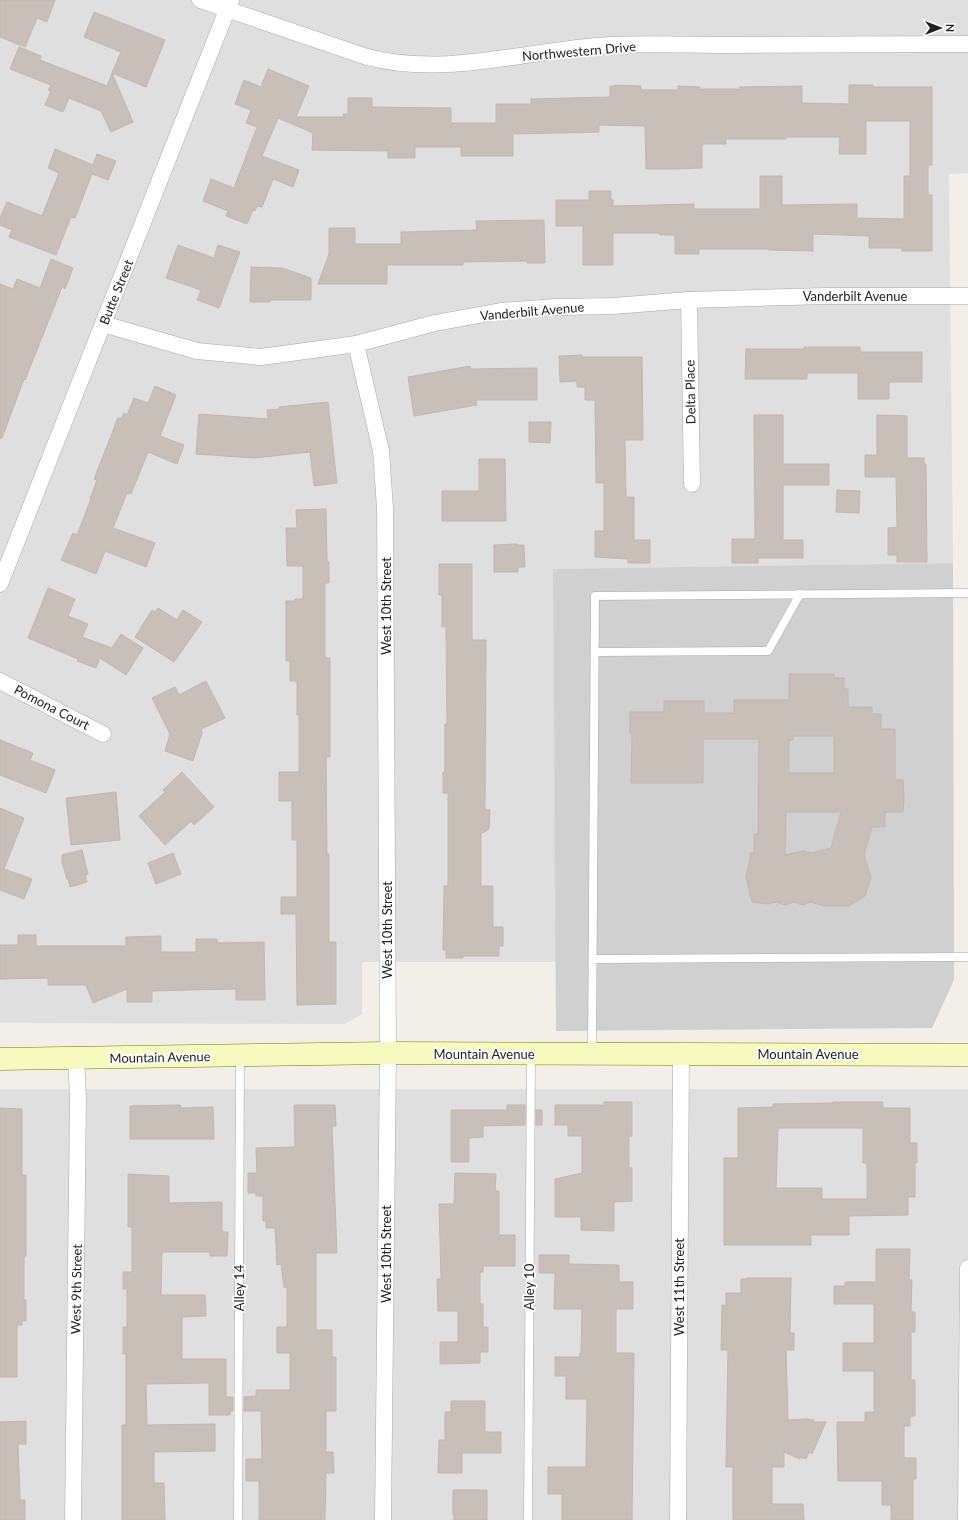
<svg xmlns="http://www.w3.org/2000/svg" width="968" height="1520" font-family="Lato,sans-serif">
<rect width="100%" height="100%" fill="#f2efe9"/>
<!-- residential -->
<g fill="#e0dfdf">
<polygon points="0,0 968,0 968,173 949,174 953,563 553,569 556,962 362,962 362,1014 344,1024 0,1023"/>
<rect x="0" y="1089" width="968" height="431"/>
</g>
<!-- religious -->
<polygon fill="#d0d0d0" points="953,563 954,980 932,1028 556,1031 553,569"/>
<!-- building -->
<g fill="#c7bfb8" stroke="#c4b6ab" fill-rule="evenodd">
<polygon points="0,0 55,0 47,22 37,18 25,47 0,37"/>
<polygon points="94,12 165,40 146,87 112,73 121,52 84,37"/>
<polygon points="19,47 41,56 40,60 107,86 112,73 133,122 111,132 101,111 69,98 63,112 45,105 51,91 48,90 51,85 10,69"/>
<polygon points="268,69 309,86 296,117 343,117 343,114 348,114 348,98 372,98 372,107 451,108 451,123 496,123 496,104 531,104 531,99 610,97 610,86 615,86 615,85 641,86 641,90 678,90 678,86 700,87 700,89 740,89 740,87 802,86 802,103 849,104 849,85 873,85 873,87 932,87 932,165 928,165 928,195 932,195 932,251 902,251 902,248 869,248 869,236 813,234 813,251 769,250 769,249 699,249 699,254 675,254 675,235 660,235 660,233 613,233 613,265 583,265 583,226 556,226 556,200 589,200 589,191 611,191 611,200 613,200 613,206 694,204 694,209 760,209 760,176 782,176 782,205 857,204 857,218 904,219 904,176 910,176 910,121 866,121 866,154 839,154 840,137 786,137 786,139 726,139 726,144 702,144 702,168 672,169 646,169 645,126 599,125 599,132 513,134 513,156 461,156 461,147 415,147 415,158 388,158 388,151 312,150 313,133 278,118 262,156 299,170 293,187 273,179 262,207 257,206 255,211 253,210 247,224 226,216 228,211 203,201 211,179 234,188 257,127 246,123 251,110 235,104 244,80 261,87"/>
<polygon points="55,149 93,165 97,154 116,161 108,180 92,174 75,218 71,217 56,255 9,237 12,230 0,225 0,218 7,202 42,216 59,173 48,168"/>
<polygon points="544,220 545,263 527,263 527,261 463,262 463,265 387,265 387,284 318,284 329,254 329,228 355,228 355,244 401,244 401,232 477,230 476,221"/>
<polygon points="178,245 214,258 218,245 240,252 219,308 197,300 201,290 166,278"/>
<polygon points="51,259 73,268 65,289 62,287 25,380 24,379 2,438 0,438 0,284 13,289 17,279 40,288"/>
<polygon points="251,267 282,268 311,278 311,300 270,300 270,302 250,302"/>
<polygon points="804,347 860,347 860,352 922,352 922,382 889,382 889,399 858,399 858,373 807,373 807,379 745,379 746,349 804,349"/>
<polygon points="582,355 582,357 642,357 643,440 625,440 626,497 634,497 634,540 650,540 650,563 628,563 628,559 595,557 595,531 604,531 604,483 596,483 595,400 585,400 585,387 577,387 577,381 560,382 559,356"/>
<polygon points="470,366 470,369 537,368 537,400 476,400 477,405 414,416 408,377"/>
<polygon points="155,386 176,395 160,436 184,445 177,464 148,452 131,494 127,493 113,528 155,543 146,567 105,551 96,574 61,560 73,533 77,535 91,499 90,499 97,480 94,479 118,418 121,419 124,413 127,415 134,398 148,403"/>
<polygon points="328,402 337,483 314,486 310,452 254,458 196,454 199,414 268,419 267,410 279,409 279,407"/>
<polygon points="754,415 783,415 783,464 829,464 829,485 783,485 783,540 803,540 803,558 758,558 758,563 732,563 732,539 755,539"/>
<polygon points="877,415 907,416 907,458 924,458 924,464 926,464 927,562 897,562 897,555 888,555 888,528 897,527 896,477 865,477 865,455 877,455"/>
<polygon points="529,422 551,422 550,443 529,442"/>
<polygon points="479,459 505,459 506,521 442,521 442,491 479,491"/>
<polygon points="837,490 860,491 859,513 836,512"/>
<polygon points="326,509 327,562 329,562 329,583 325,583 325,658 330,658 330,757 326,757 327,854 329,854 329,942 336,942 336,1004 297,1005 296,914 281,914 281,897 297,897 297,840 292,840 292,801 279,801 279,772 299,772 299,715 297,715 297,681 290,681 290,661 286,661 286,601 295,601 295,599 303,599 303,566 287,566 286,528 297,528 296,510"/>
<polygon points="517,544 517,545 524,545 525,567 518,567 518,572 494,572 494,545"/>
<polygon points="439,564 472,564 472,640 486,640 485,810 490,810 489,829 481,834 481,886 493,886 493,927 503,927 503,946 499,946 499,956 463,956 463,958 446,958 446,950 443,950 444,886 448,886 448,793 443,793 443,772 445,772 445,724 447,724 446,627 442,627 442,595 439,595"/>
<polygon points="48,588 75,599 68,616 88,624 82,637 112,648 121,634 143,648 126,675 100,658 96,668 77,661 78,659 28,638"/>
<polygon points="158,608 177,620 183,610 202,622 174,662 135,637 152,610 155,612"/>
<path d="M 789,674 L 834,674 L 834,678 L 844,678 L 844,689 L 848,689 L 848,707 L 872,707 L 872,714 L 881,714 L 881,729 L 895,729 L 895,780 L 903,780 L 904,800 L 903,812 L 885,812 L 885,827 L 872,827 L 864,855 L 871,878 L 865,896 L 849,906 L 824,906 L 811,902 L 802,905 L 794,902 L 785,905 L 777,902 L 768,904 L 752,902 L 746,877 L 750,860 L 750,853 L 754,853 L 754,834 L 758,834 L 759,739 L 703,739 L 703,783 L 631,783 L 632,733 L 630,733 L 630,712 L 664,712 L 664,701 L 704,701 L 704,713 L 734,713 L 734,700 L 789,700 ZM 793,736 L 834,736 L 834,773 L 789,773 L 789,740 L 793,740 ZM 786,812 L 841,812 L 831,848 L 811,853 L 803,851 L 785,855 Z"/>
<polygon points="206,681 225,718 201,729 202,733 193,761 165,751 170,734 152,698 175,687 179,695"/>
<polygon points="0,740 33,753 30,760 55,770 46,793 0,775"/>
<polygon points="182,772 214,807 194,825 191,821 165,845 139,816 165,792 163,790"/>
<polygon points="116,792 120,840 71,845 66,798"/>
<polygon points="0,808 24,818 4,869 32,879 24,899 0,890"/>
<polygon points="82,850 88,874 85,875 87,882 70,887 68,879 67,879 62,862 62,855"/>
<polygon points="173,853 181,874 156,884 148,863"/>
<polygon points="18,935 36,935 36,946 126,946 126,937 161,936 161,952 196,952 196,939 217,939 217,943 264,942 265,1000 236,1000 236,989 187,990 152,991 152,1002 127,1002 127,989 93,1003 86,985 48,985 48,978 0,979 0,945 18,945"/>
<polygon points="604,1102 632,1102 632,1136 629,1136 629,1168 632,1168 632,1201 614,1202 614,1231 581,1230 581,1217 555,1217 555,1179 582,1173 582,1136 568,1136 568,1125 555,1125 555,1105 604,1105"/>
<path d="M 833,1102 L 883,1102 L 883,1108 L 910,1108 L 910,1143 L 917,1143 L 917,1163 L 915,1163 L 915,1197 L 908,1197 L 908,1215 L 849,1216 L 849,1235 L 811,1235 L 811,1245 L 724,1245 L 724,1158 L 738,1158 L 738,1108 L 773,1107 L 773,1104 L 833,1103 ZM 778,1128 L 863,1128 L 863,1163 L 867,1163 L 867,1199 L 822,1199 L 822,1188 L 776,1188 Z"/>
<polygon points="180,1105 181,1108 213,1107 214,1139 130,1139 130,1106"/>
<polygon points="294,1105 335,1105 336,1126 332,1126 337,1253 316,1253 316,1330 332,1330 332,1357 336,1357 336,1411 326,1411 326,1452 333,1452 334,1473 326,1473 325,1520 259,1520 259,1481 246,1481 246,1459 262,1459 261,1411 244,1411 244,1397 256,1396 256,1390 290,1390 290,1353 277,1353 277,1327 287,1327 287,1287 284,1288 281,1264 277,1265 275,1228 266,1228 266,1221 263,1221 263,1196 256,1196 256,1193 248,1193 248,1173 257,1173 256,1148 295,1147"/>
<polygon points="507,1105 525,1105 525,1125 483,1126 483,1137 469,1138 469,1162 451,1162 451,1110 507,1110"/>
<polygon points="0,1108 22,1109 22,1175 26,1175 26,1256 24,1256 24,1300 26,1300 26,1321 22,1321 22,1325 17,1325 17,1377 0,1377"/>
<rect x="536" y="1110" width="6" height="15"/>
<polygon points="455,1173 496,1174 495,1191 499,1191 499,1235 515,1235 515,1266 483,1266 483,1272 480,1272 480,1304 483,1304 483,1327 488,1327 488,1352 480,1352 480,1363 440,1364 440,1342 458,1342 458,1311 438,1311 437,1279 441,1279 439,1204 454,1204"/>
<polygon points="128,1174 169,1176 169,1203 222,1202 222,1232 228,1232 227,1256 210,1256 210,1252 162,1252 161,1295 205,1295 206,1316 182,1317 182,1359 226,1359 226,1397 233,1397 233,1411 230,1411 230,1415 209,1415 209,1383 146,1384 147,1425 215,1424 215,1451 154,1452 154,1483 164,1483 165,1520 122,1520 122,1425 126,1425 126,1354 123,1354 123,1327 127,1327 127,1289 123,1289 123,1272 132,1272 132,1227 128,1227"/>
<polygon points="876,1249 910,1249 909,1280 912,1280 911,1312 915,1312 915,1332 911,1332 911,1380 915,1380 915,1416 910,1416 910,1426 904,1426 904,1458 916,1458 916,1479 913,1479 913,1520 891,1520 891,1505 882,1505 882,1481 838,1481 837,1422 865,1422 865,1412 874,1412 874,1371 843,1371 843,1343 874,1343 874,1304 834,1304 834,1286 845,1286 845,1282 876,1282"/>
<polygon points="539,1255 569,1255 569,1264 619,1265 619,1282 633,1282 633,1309 616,1309 616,1353 634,1353 632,1520 562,1520 562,1494 548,1494 548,1467 586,1467 587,1399 566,1399 566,1376 555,1376 555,1357 580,1357 580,1353 581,1353 582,1309 554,1309 555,1273 539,1273"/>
<polygon points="747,1278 791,1278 790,1333 794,1333 794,1350 786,1350 788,1420 807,1419 814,1420 814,1422 826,1422 812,1454 809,1452 806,1459 800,1457 800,1459 784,1452 784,1467 772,1467 772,1504 803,1504 804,1520 733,1520 733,1467 726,1467 728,1350 721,1350 722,1305 726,1306 726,1293 741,1293 741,1279 747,1279"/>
<polygon points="451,1401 485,1401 485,1432 501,1432 501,1453 462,1453 462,1473 438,1473 439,1440 445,1440 445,1412 451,1412"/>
<polygon points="26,1421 26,1444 18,1444 20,1500 25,1500 25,1520 0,1520 0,1422"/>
<polygon points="453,1490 487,1490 487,1520 454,1520 454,1515 453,1515"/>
</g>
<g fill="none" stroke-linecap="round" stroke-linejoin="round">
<defs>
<g id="service">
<polyline points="595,652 768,651 800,594"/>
<polyline points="593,959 968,957"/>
<polyline points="592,1053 595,596 968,593"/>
<polyline points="238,1520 240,1057"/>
<polyline points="528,1520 531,1055"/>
</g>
<g id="minor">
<path d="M 200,0 L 367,57 C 448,78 529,49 611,45 C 650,43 689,45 729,45 C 808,44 888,44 968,44"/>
<polyline points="689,300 692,484"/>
<polyline points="103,324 197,351 261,357 356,344 435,323 501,311 556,307 613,306 689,300 826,296 968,296"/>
<polyline points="356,344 381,451 385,508 388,1053 383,1520"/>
<polyline points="0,584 231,0"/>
<polyline points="0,681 103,734"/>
<polyline points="73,1520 78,1099 76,1058"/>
<polyline points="678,1520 681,1054"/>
<polyline points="966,1520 968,1268"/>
</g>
<polyline id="secondary" points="0,1059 388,1053 968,1055"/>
</defs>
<!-- service casing -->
<use href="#service" stroke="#a9a9a9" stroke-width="9"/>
<!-- minor casing -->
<use href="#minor" stroke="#a9a9a9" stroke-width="17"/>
<!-- secondary casing -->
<use href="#secondary" stroke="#707d05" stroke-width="23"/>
<!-- service -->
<use href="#service" stroke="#fff" stroke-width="8"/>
<!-- minor -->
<use href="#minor" stroke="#fff" stroke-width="16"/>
<!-- secondary -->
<use href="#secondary" stroke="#f7fabf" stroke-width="22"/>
</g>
<g text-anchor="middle" stroke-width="3.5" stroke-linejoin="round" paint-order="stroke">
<!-- street labels -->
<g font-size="13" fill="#222" stroke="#fff">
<text transform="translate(579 51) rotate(-5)" y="5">Northwestern Drive</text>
<text transform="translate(116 292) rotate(-68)" y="5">Butte Street</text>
<text x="855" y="301">Vanderbilt Avenue</text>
<text transform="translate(532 311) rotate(-5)" y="5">Vanderbilt Avenue</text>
<text transform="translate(690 392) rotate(-91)" y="5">Delta Place</text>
<text transform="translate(386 606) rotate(-90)" y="5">West 10th Street</text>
<text transform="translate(52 707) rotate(27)" y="5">Pomona Court</text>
<text transform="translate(387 930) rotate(-90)" y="5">West 10th Street</text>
<text x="484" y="1059">Mountain Avenue</text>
<text x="808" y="1059">Mountain Avenue</text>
<text transform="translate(160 1057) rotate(-1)" y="5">Mountain Avenue</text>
<text transform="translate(386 1254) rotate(-90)" y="5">West 10th Street</text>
<text transform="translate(529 1287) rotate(-90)" y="5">Alley 10</text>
<text transform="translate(679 1287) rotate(-90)" y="5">West 11th Street</text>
<text transform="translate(239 1288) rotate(-90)" y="5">Alley 14</text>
<text transform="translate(76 1289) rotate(-89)" y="5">West 9th Street</text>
</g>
</g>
<!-- north arrow -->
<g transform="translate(940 28) rotate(90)" stroke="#ffffff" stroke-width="3" paint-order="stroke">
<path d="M0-3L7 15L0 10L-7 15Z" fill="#222222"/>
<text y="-6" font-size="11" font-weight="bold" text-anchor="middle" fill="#222222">N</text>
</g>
</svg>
